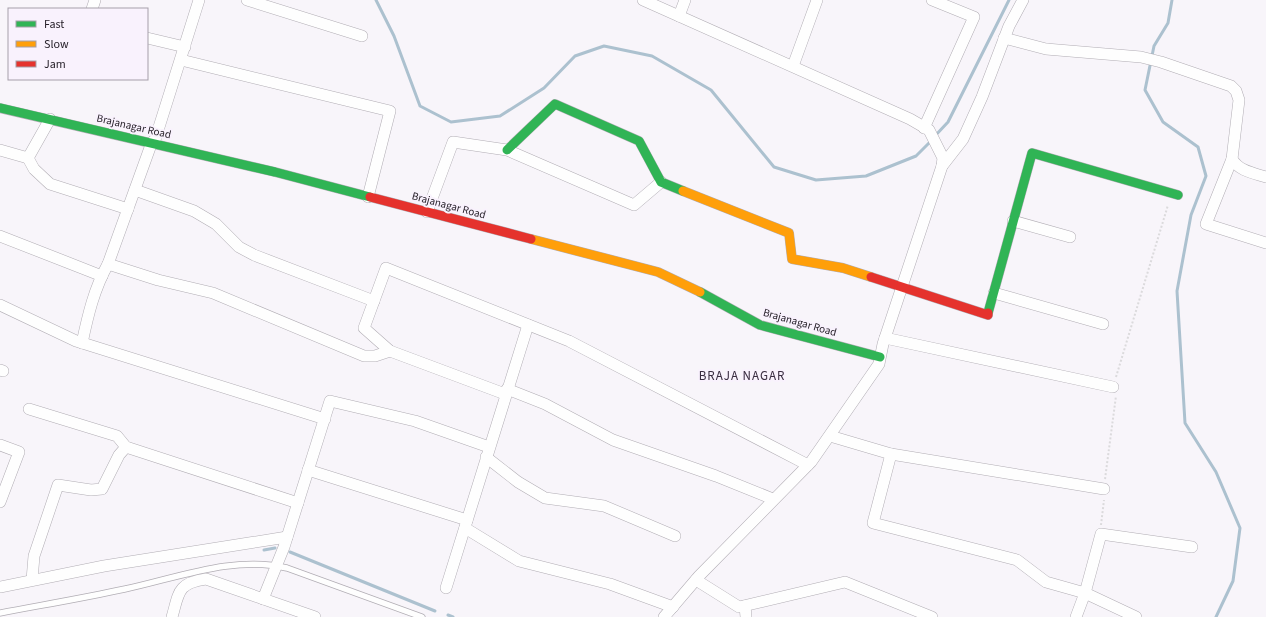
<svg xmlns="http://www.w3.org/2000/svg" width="1266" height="617" font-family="'Source Sans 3',sans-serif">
<rect width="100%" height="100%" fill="#f8f5fa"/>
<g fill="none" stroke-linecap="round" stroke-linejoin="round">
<!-- stream -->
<g stroke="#acc1cf" stroke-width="3">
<polyline points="376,0 394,36 420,106 451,122 500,116 544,88 575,56 604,46 652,56 711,90 774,167 816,180 866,176 916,156 931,141"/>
<polyline points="1172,0 1168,23 1154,46 1145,90 1163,122 1198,147 1206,176 1191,215 1177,291 1185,423 1216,472 1240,528 1233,581 1216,617"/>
<polyline points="934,137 948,122 1009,0"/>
<polyline points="264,550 275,548"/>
<polyline points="290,552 435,611"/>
<polyline points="448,615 453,617"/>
</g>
<defs>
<path id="lane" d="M 0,613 C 42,605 84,598 125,589 C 177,578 234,555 287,568 L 422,617"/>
<g id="street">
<polyline points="247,0 362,36"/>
<polyline points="643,0 910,119 929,130 943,158 942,166"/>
<polyline points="92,9 95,0"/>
<polyline points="679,16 685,0"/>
<polyline points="147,38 185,47"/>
<path d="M 1004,38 L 1046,49 L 1141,57 L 1161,62 L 1231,86 L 1236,91 L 1239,100 L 1232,159 C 1239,171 1253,173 1266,177"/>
<polyline points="181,60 390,111 368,197"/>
<polyline points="793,66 817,0"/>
<polyline points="924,128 974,17 932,0"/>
<polyline points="154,143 199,0"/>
<polyline points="0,150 28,158 50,119"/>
<polyline points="28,158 34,169 50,184 128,209"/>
<polyline points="1232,159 1206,224 1266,243"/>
<polyline points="135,190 194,211 216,224 239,247 254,255 374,301"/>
<polyline points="427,212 453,142 507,150 634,205 661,182"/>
<polyline points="1013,221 1070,237"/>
<polyline points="0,236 102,276"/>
<polyline points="108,264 158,280 213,293 364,356 375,356 390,351"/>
<polyline points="994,293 1103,324"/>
<polyline points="0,305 76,341 325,419"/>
<polyline points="885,338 1113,387"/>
<path d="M 82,343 C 88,315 94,289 108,264 L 152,142"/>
<polyline points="0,370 3,371"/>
<polyline points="507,389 545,404 613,440 716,476 773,499"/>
<polyline points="505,394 390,351 364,328 386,268 569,341 808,465"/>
<polyline points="29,409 117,436 126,447 298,503"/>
<polyline points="830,436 891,454 1104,489"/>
<polyline points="0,445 19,452 0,502"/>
<polyline points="891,454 873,523 1017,560 1046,582 1085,593 1136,617"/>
<polyline points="486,457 518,482 545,498 604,506 675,536"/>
<polyline points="308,470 467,520"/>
<polyline points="465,528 519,561 610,584 673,607"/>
<polyline points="32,580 34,556 58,485 91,490 102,489 119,455 126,447"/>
<polyline points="696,580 739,607 845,582 932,617"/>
<polyline points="0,587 104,566 287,537"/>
<polyline points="446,588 528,325"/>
<polyline points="263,599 284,547 330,401 415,421 489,447"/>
<polyline points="745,606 746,617"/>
<path d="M 172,617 C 179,593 177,583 206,579 L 315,617"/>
<polyline points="664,617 699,576 811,462 879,364 883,344 942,166 963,139 982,97 1009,26 1023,0"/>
<polyline points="1076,617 1085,593 1101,534 1192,547"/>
</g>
<g id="fast">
<polyline points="0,108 275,172 370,197"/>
<polyline points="507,150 555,104 639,141 661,182 683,191"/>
<polyline points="700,292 760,325 880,357"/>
<polyline points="988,313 1032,153 1178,195"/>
</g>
<g id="slow">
<polyline points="683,191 789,233 792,259 843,268 871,277"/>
<polyline points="531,239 658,272 700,292"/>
</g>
<g id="jam">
<polyline points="370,197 531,239"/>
<polyline points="871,277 988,315 988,313"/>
</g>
</defs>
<!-- lane casing -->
<use href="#lane" stroke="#b1adb4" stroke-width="7"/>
<!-- street casing -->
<use href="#street" stroke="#b1adb4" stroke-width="12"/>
<!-- fast casing -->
<use href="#fast" stroke="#b1adb4" stroke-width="10"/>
<!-- slow casing -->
<use href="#slow" stroke="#b1adb4" stroke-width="10"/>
<!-- jam casing -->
<use href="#jam" stroke="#b1adb4" stroke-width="10"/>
<!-- path -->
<g stroke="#dbdadc" stroke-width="2" stroke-dasharray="2 2" stroke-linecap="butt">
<polyline points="1116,377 1168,205"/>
<polyline points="1105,479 1116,396"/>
<polyline points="1101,525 1104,500"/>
</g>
<!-- lane -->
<use href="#lane" stroke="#fefefe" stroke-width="5.5"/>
<!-- street -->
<use href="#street" stroke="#fefefe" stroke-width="11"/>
<!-- fast -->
<use href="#fast" stroke="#30b455" stroke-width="9"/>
<!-- slow -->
<use href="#slow" stroke="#ff9f0a" stroke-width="9"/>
<!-- jam -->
<use href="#jam" stroke="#e5322d" stroke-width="9"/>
</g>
<g text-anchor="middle" stroke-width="4" stroke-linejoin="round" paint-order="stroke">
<!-- street labels -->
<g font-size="11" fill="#28222b" stroke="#f9f2fd">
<text transform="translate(134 126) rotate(13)" y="4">Brajanagar Road</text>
<text transform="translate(449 205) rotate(15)" y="4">Brajanagar Road</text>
<text transform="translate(800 322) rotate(16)" y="4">Brajanagar Road</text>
</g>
<!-- quarter labels -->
<g font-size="13" letter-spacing="1" fill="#3a2e41" stroke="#f9f2fd">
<text x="742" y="380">BRAJA NAGAR</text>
</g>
</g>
<!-- legend -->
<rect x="8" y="8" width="140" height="72" fill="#f9f2fd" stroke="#a59fa9"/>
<rect x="16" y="21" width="20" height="6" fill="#30b455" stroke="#a59fa9"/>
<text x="44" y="28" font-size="12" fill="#28222b">Fast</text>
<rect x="16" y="41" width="20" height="6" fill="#ff9f0a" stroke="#a59fa9"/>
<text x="44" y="48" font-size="12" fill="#28222b">Slow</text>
<rect x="16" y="61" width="20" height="6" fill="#e5322d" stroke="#a59fa9"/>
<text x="44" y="68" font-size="12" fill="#28222b">Jam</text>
</svg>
